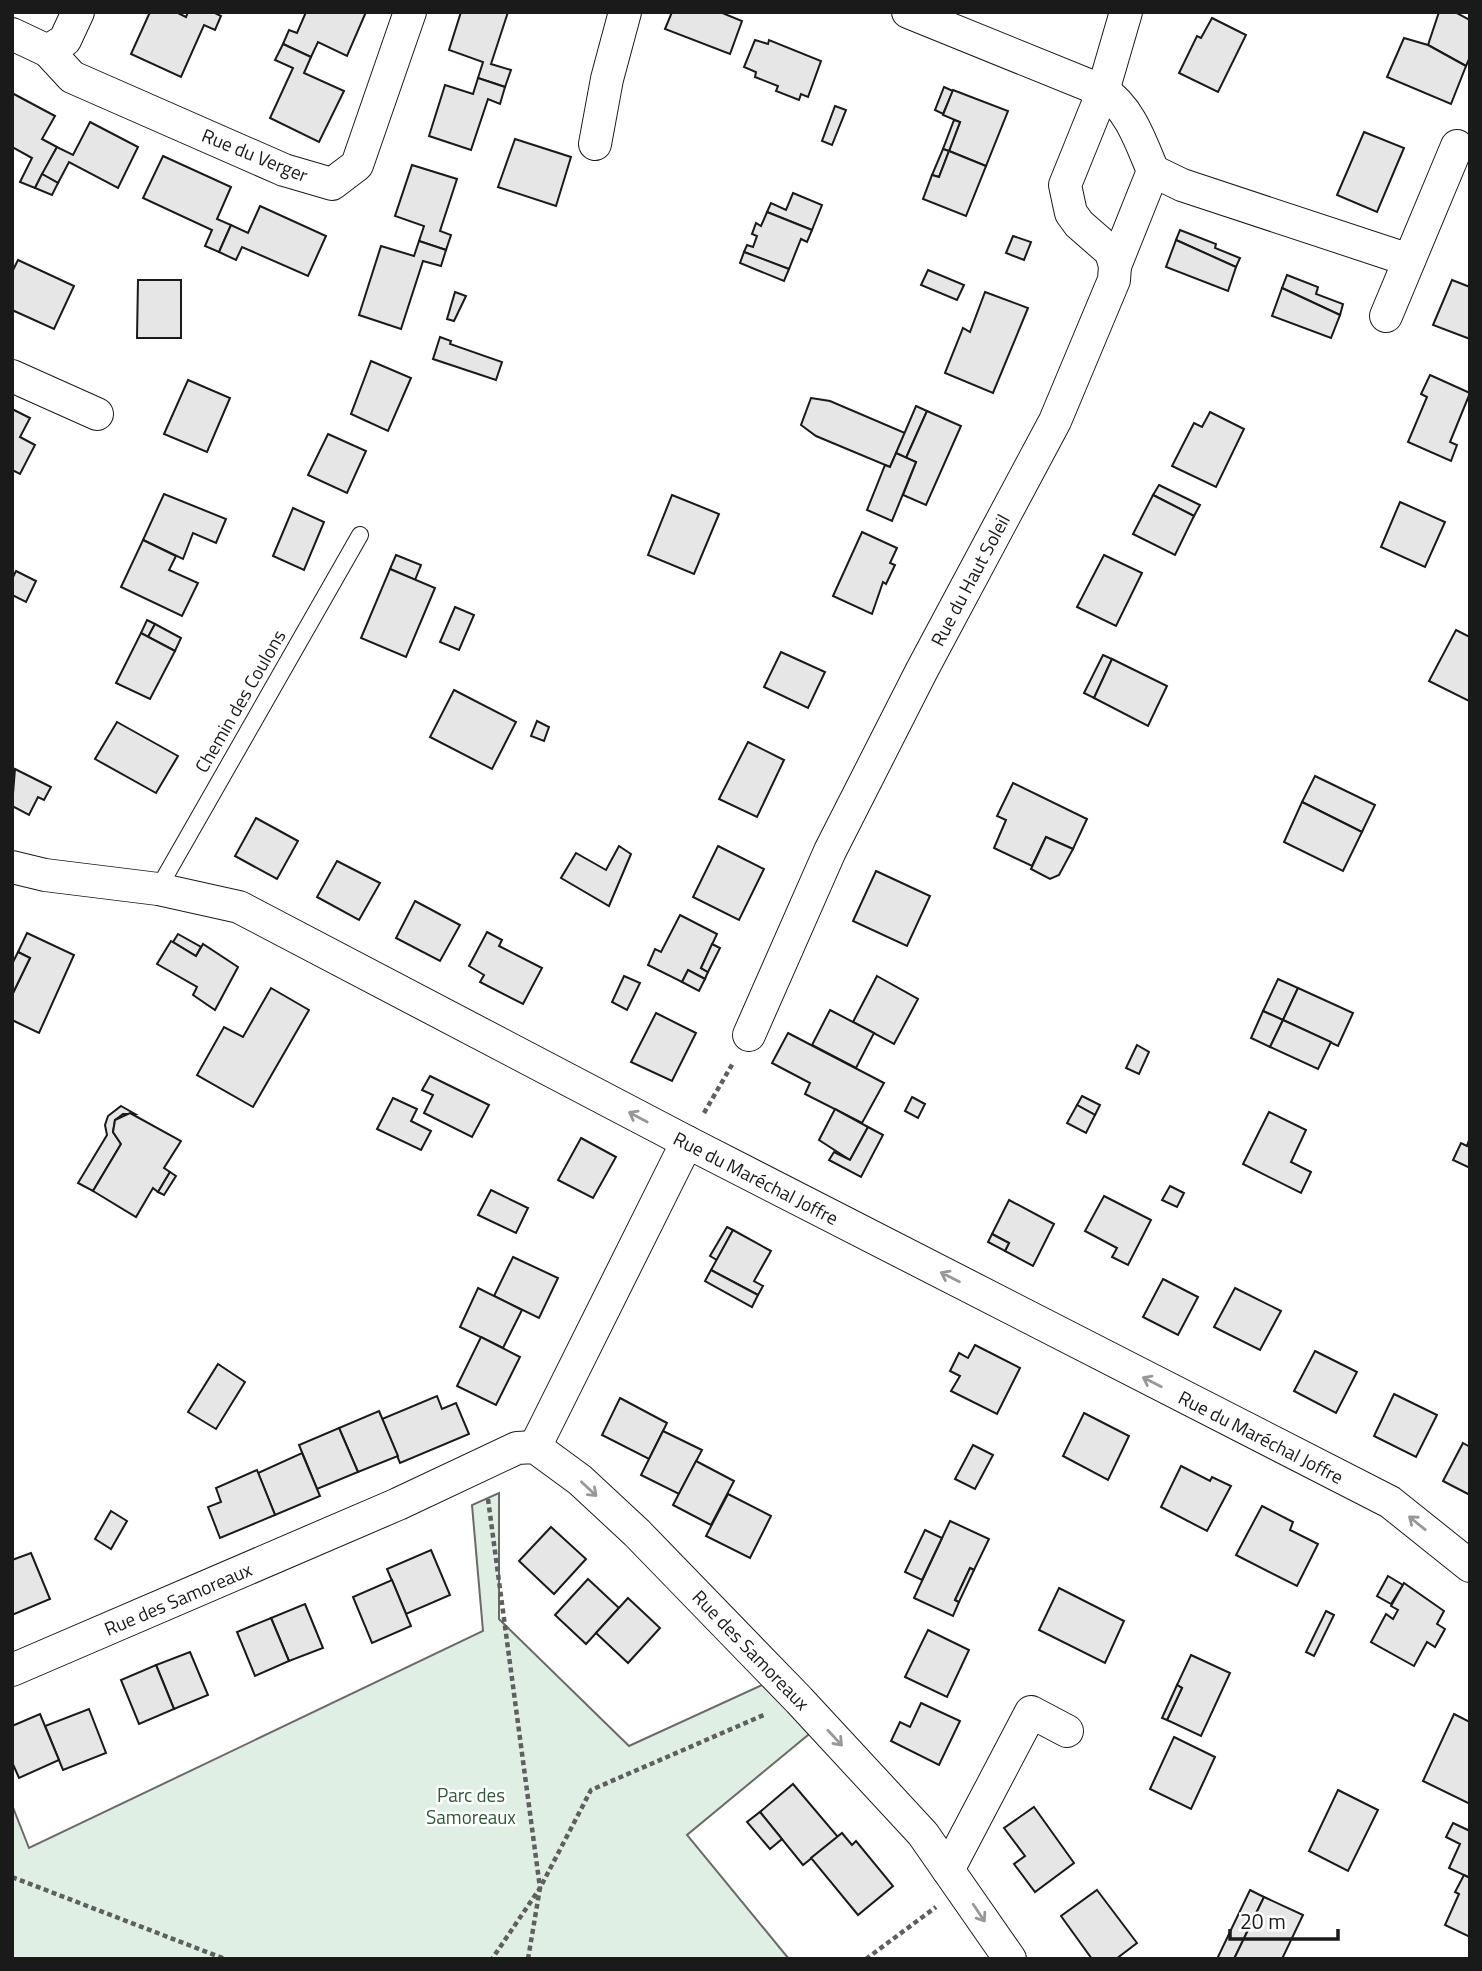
<svg xmlns="http://www.w3.org/2000/svg" width="1482" height="1971" font-family="'Titillium Web',sans-serif">
<rect width="100%" height="100%" fill="#fff"/>
<!-- green -->
<polygon fill="#e0efe3" stroke="#6a6a6a" stroke-width="2" points="499,1493 499,1619 629,1746 773,1680 814,1730 687,1835 789,1959 12,1959 12,1805 29,1848 483,1631 472,1505"/>
<!-- building -->
<g fill="#e6e6e6" stroke="#1a1a1a" stroke-width="2">
<polygon points="150,12 176,12 186,17 188,12 213,12 221,16 215,30 204,25 181,77 131,54"/>
<polygon points="306,12 366,12 347,56 318,42 311,57 283,44 289,30 297,33"/>
<polygon points="461,12 508,12 491,64 511,70 505,87 478,78 483,62 449,50"/>
<polygon points="672,12 720,12 742,21 730,54 665,29"/>
<polygon points="1439,12 1455,12 1470,20 1470,57 1466,66 1428,45"/>
<polygon points="1212,18 1246,35 1218,92 1179,73 1197,36 1201,38"/>
<polygon points="1404,38 1428,45 1466,66 1451,104 1387,77"/>
<polygon points="755,40 768,44 769,40 821,61 808,97 801,94 799,100 776,91 778,86 755,77 756,72 744,67"/>
<polygon points="283,44 311,57 304,73 344,91 319,142 270,118 293,68 275,60"/>
<polygon points="478,78 505,87 500,104 488,99 471,150 429,136 445,85 473,94"/>
<polygon points="944,87 953,91 943,114 935,110"/>
<polygon points="953,90 1008,111 986,166 949,151 960,122 943,115"/>
<polygon points="12,93 55,116 42,139 57,147 35,188 20,182 32,158 12,147"/>
<polygon points="835,106 846,110 832,145 822,141"/>
<polygon points="954,120 960,122 949,151 943,149"/>
<polygon points="90,122 138,147 118,188 69,162 58,183 42,174 57,147 73,155"/>
<polygon points="1364,132 1404,148 1377,212 1337,195"/>
<polygon points="515,139 571,157 556,206 498,187"/>
<polygon points="943,149 949,151 939,177 932,175"/>
<polygon points="949,151 986,166 966,216 923,199 932,175 939,177"/>
<polygon points="163,156 231,187 217,219 231,225 219,252 205,246 212,230 143,198"/>
<polygon points="412,165 457,179 440,231 451,235 446,250 419,241 424,226 395,216"/>
<polygon points="42,174 58,183 52,195 35,188"/>
<polygon points="793,193 822,205 812,230 767,212 771,203 786,210"/>
<polygon points="260,206 326,236 308,276 242,247 236,260 219,252 231,225 248,233"/>
<polygon points="767,212 812,230 807,242 801,239 789,269 744,252 747,245 753,247 757,236 752,234 756,223 761,226"/>
<polygon points="1180,230 1216,244 1215,248 1240,258 1236,267 1176,240"/>
<polygon points="1013,236 1031,242 1024,260 1006,253"/>
<polygon points="1176,240 1236,267 1228,291 1166,267"/>
<polygon points="419,241 446,250 441,266 423,261 401,329 359,315 381,246 414,256"/>
<polygon points="744,252 789,269 784,281 740,263"/>
<polygon points="18,260 74,286 54,329 12,310 12,272"/>
<polygon points="928,270 964,285 957,300 921,285"/>
<polygon points="1287,275 1318,287 1316,294 1343,304 1340,315 1282,288"/>
<polygon points="138,280 181,280 181,338 137,338"/>
<polygon points="1452,280 1470,287 1470,339 1433,325"/>
<polygon points="1282,288 1340,315 1331,338 1272,316"/>
<polygon points="455,292 466,296 454,321 447,319"/>
<polygon points="985,292 1028,308 993,393 945,373 963,328 970,332"/>
<polygon points="440,337 451,341 450,344 502,362 496,380 433,359"/>
<polygon points="371,361 411,378 388,431 351,414"/>
<polygon points="1430,375 1470,393 1450,442 1457,445 1451,461 1408,442 1427,397 1421,394"/>
<polygon points="188,380 230,398 207,452 164,434"/>
<polygon points="811,398 830,401 905,433 890,467 816,436 801,425"/>
<polygon points="916,406 927,411 906,458 896,453"/>
<polygon points="12,409 30,418 20,437 35,445 20,474 12,470"/>
<polygon points="927,411 961,426 926,505 903,495 916,462 906,458"/>
<polygon points="1210,412 1244,429 1216,487 1172,466 1194,423 1202,427"/>
<polygon points="328,434 366,451 347,493 308,475"/>
<polygon points="896,453 916,462 892,521 867,510 885,465 890,467"/>
<polygon points="1159,485 1200,505 1194,516 1153,495"/>
<polygon points="164,494 226,519 216,543 193,533 183,559 143,540"/>
<polygon points="672,495 719,514 694,574 648,555"/>
<polygon points="1153,495 1194,516 1175,555 1133,534"/>
<polygon points="1400,502 1445,522 1425,567 1381,547"/>
<polygon points="293,508 324,522 304,570 273,556"/>
<polygon points="862,532 897,548 890,563 895,565 886,584 883,582 872,614 833,596"/>
<polygon points="143,540 176,556 169,570 198,583 182,616 121,587"/>
<polygon points="396,555 421,565 415,580 390,569"/>
<polygon points="1104,555 1142,573 1116,626 1077,607"/>
<polygon points="390,569 435,588 406,657 361,638"/>
<polygon points="16,571 36,581 26,602 12,595 12,579"/>
<polygon points="455,607 474,615 459,650 440,642"/>
<polygon points="147,620 155,624 148,637 141,633"/>
<polygon points="155,624 181,638 175,651 148,637"/>
<polygon points="1456,630 1470,637 1469,701 1429,681"/>
<polygon points="141,633 175,651 150,699 116,683"/>
<polygon points="781,652 825,672 808,708 764,687"/>
<polygon points="1103,655 1112,659 1094,698 1084,693"/>
<polygon points="1112,659 1167,686 1148,726 1094,698"/>
<polygon points="454,690 516,722 492,769 430,737"/>
<polygon points="537,721 549,727 544,741 531,736"/>
<polygon points="117,722 178,756 156,793 95,759"/>
<polygon points="748,742 784,760 757,817 719,799"/>
<polygon points="15,769 51,787 44,800 38,797 29,815 12,806"/>
<polygon points="1315,776 1375,805 1362,832 1302,802"/>
<polygon points="1013,783 1087,819 1073,849 1046,837 1032,866 994,848 1006,820 997,816"/>
<polygon points="1302,802 1362,832 1343,871 1284,842"/>
<polygon points="256,818 298,841 277,879 235,856"/>
<polygon points="1046,837 1073,849 1059,875 1050,879 1031,869"/>
<polygon points="619,846 631,854 609,906 561,878 576,853 606,870"/>
<polygon points="718,846 764,869 739,920 693,897"/>
<polygon points="337,861 380,883 359,920 317,897"/>
<polygon points="876,871 930,896 907,946 853,921"/>
<polygon points="415,901 460,925 440,961 396,938"/>
<polygon points="680,915 717,934 701,968 708,972 705,979 688,970 682,982 648,965 655,949 661,952"/>
<polygon points="487,932 502,940 499,946 542,968 523,1004 480,982 484,975 469,966"/>
<polygon points="27,933 74,955 39,1033 12,1020 12,995 30,958 18,952"/>
<polygon points="178,934 201,947 196,956 173,942"/>
<polygon points="171,941 196,956 203,944 238,967 215,1010 193,995 197,987 157,964"/>
<polygon points="712,944 720,948 708,972 701,968"/>
<polygon points="18,952 30,958 12,995 12,964"/>
<polygon points="688,970 705,979 699,991 682,982"/>
<polygon points="624,976 640,983 627,1010 612,1002"/>
<polygon points="877,976 918,999 894,1044 853,1022"/>
<polygon points="1278,979 1298,988 1283,1020 1263,1011"/>
<polygon points="271,988 309,1010 253,1107 197,1075 224,1027 243,1037"/>
<polygon points="1298,988 1353,1013 1338,1046 1283,1020"/>
<polygon points="830,1010 874,1033 856,1068 812,1045"/>
<polygon points="1263,1011 1283,1020 1270,1047 1251,1038"/>
<polygon points="656,1013 696,1033 672,1081 631,1062"/>
<polygon points="1283,1020 1331,1042 1318,1069 1270,1047"/>
<polygon points="788,1033 884,1083 862,1123 805,1094 810,1083 772,1063"/>
<polygon points="1137,1045 1149,1052 1139,1074 1126,1068"/>
<polygon points="430,1076 489,1105 472,1137 424,1113 433,1095 422,1090"/>
<polygon points="1082,1096 1100,1105 1095,1115 1077,1105"/>
<polygon points="912,1097 925,1104 918,1118 905,1111"/>
<polygon points="393,1098 417,1109 411,1121 431,1131 421,1150 377,1129"/>
<polygon points="1077,1105 1095,1115 1086,1133 1067,1123"/>
<polygon points="121,1106 135,1114 123,1114 115,1120 113,1132 121,1144 93,1191 78,1183 107,1135 105,1125 108,1116"/>
<polygon points="835,1109 868,1127 850,1160 819,1140"/>
<polygon points="1269,1112 1306,1130 1291,1162 1311,1172 1301,1193 1243,1164"/>
<polygon points="130,1113 181,1141 164,1168 170,1172 158,1192 153,1188 136,1217 93,1191 121,1144 113,1132 115,1120"/>
<polygon points="868,1127 883,1135 861,1177 829,1160 834,1152 850,1160"/>
<polygon points="581,1138 616,1157 593,1198 558,1180"/>
<polygon points="1469,1140 1470,1140 1470,1168 1453,1160 1461,1143 1467,1146"/>
<polygon points="170,1172 176,1176 164,1195 158,1192"/>
<polygon points="1170,1186 1184,1193 1177,1207 1162,1200"/>
<polygon points="491,1190 528,1208 516,1233 478,1215"/>
<polygon points="1104,1196 1151,1220 1128,1265 1112,1257 1117,1248 1085,1231"/>
<polygon points="1009,1200 1054,1224 1033,1266 1005,1251 1009,1243 992,1234"/>
<polygon points="727,1227 733,1230 717,1260 710,1256"/>
<polygon points="733,1230 771,1251 754,1281 763,1286 758,1295 711,1270"/>
<polygon points="992,1234 1009,1243 1005,1251 988,1242"/>
<polygon points="513,1257 558,1278 539,1318 494,1296"/>
<polygon points="711,1270 758,1295 752,1307 705,1281"/>
<polygon points="1163,1279 1198,1297 1178,1335 1143,1317"/>
<polygon points="478,1288 522,1310 503,1348 460,1327"/>
<polygon points="1235,1288 1281,1311 1260,1350 1214,1327"/>
<polygon points="481,1337 520,1357 496,1405 457,1386"/>
<polygon points="975,1345 1020,1368 997,1414 951,1391 960,1376 950,1371 959,1353 968,1358"/>
<polygon points="1315,1351 1357,1372 1336,1413 1294,1391"/>
<polygon points="218,1364 245,1382 216,1429 188,1412"/>
<polygon points="1394,1394 1437,1415 1416,1457 1374,1436"/>
<polygon points="437,1396 442,1409 456,1403 469,1434 400,1463 382,1419"/>
<polygon points="620,1398 667,1423 649,1459 602,1435"/>
<polygon points="379,1411 398,1456 358,1472 339,1428"/>
<polygon points="1084,1413 1129,1436 1108,1480 1063,1456"/>
<polygon points="339,1428 358,1472 317,1489 299,1445"/>
<polygon points="663,1431 702,1450 679,1494 641,1475"/>
<polygon points="1463,1443 1470,1447 1470,1495 1443,1481"/>
<polygon points="973,1445 993,1455 975,1489 955,1479"/>
<polygon points="302,1453 320,1496 275,1515 258,1473"/>
<polygon points="696,1461 734,1481 711,1525 673,1505"/>
<polygon points="1181,1466 1210,1481 1212,1477 1231,1486 1207,1531 1161,1507"/>
<polygon points="257,1470 275,1515 220,1538 208,1507 221,1502 216,1488"/>
<polygon points="728,1494 771,1516 750,1558 706,1536"/>
<polygon points="1262,1506 1293,1522 1290,1530 1318,1544 1297,1586 1236,1555"/>
<polygon points="111,1511 127,1521 111,1549 95,1539"/>
<polygon points="950,1521 989,1539 974,1570 970,1568 955,1600 959,1602 953,1616 914,1598"/>
<polygon points="551,1527 586,1559 554,1594 519,1561"/>
<polygon points="925,1530 942,1538 922,1580 905,1572"/>
<polygon points="431,1550 450,1595 406,1614 387,1569"/>
<polygon points="31,1553 50,1599 12,1615 12,1560"/>
<polygon points="970,1568 974,1570 959,1602 955,1600"/>
<polygon points="1388,1576 1403,1585 1391,1604 1377,1596"/>
<polygon points="588,1579 619,1608 586,1644 555,1615"/>
<polygon points="392,1580 411,1626 372,1643 353,1597"/>
<polygon points="1404,1583 1444,1611 1437,1624 1445,1629 1435,1647 1427,1642 1414,1666 1371,1642 1386,1614 1393,1619 1398,1610 1391,1606"/>
<polygon points="1059,1588 1124,1621 1105,1663 1039,1630"/>
<polygon points="628,1598 660,1628 628,1663 596,1633"/>
<polygon points="305,1604 323,1648 289,1661 271,1618"/>
<polygon points="1326,1611 1334,1615 1314,1656 1306,1652"/>
<polygon points="271,1618 289,1661 255,1676 237,1632"/>
<polygon points="928,1630 969,1650 947,1697 905,1677"/>
<polygon points="190,1652 208,1695 174,1709 156,1665"/>
<polygon points="1191,1655 1230,1673 1201,1736 1167,1720 1182,1688 1177,1685"/>
<polygon points="156,1665 174,1709 139,1724 121,1680"/>
<polygon points="1177,1685 1182,1688 1167,1720 1162,1718"/>
<polygon points="921,1703 960,1721 939,1765 891,1741 900,1722 910,1727"/>
<polygon points="89,1709 106,1753 63,1770 45,1726"/>
<polygon points="40,1714 59,1760 19,1778 12,1762 12,1726"/>
<polygon points="1454,1714 1470,1722 1470,1804 1423,1781"/>
<polygon points="1174,1737 1215,1757 1191,1809 1150,1789"/>
<polygon points="793,1784 838,1837 803,1865 760,1812"/>
<polygon points="1338,1790 1378,1810 1348,1871 1309,1851"/>
<polygon points="1034,1807 1074,1863 1035,1892 1014,1864 1025,1856 1004,1828"/>
<polygon points="760,1812 782,1839 770,1849 747,1822"/>
<polygon points="1453,1823 1470,1831 1470,1878 1449,1868 1460,1844 1446,1837"/>
<polygon points="842,1833 852,1845 856,1841 893,1886 858,1915 811,1858"/>
<polygon points="1464,1875 1470,1878 1470,1937 1445,1925 1459,1894 1455,1892"/>
<polygon points="1097,1890 1137,1943 1116,1959 1092,1959 1061,1916"/>
<polygon points="1250,1890 1264,1897 1234,1959 1217,1959"/>
<polygon points="1264,1897 1303,1915 1282,1959 1234,1959"/>
</g>
<g fill="none" stroke-linecap="round" stroke-linejoin="round">
<defs>
<polyline id="service" points="158,889 360,535"/>
<g id="minor">
<path d="M 908,12 L 1103,91 C 1130,108 1141,143 1153,171 L 1115,266"/>
<polyline points="12,34 48,51 72,77 284,170 332,184 357,165 410,12"/>
<polyline points="48,51 65,40 78,12"/>
<polyline points="595,144 607,79 625,12"/>
<polyline points="1153,171 1182,185 1409,260"/>
<polyline points="1386,316 1457,146"/>
<polyline points="12,376 97,414"/>
<polyline points="12,867 45,875 158,889 239,907 687,1142 1390,1502 1470,1566"/>
<polyline points="749,1035 830,851 922,670 1055,421 1114,280 1115,266 1111,252 1079,224 1071,213 1065,185 1103,91 1126,12"/>
<polyline points="535,1447 687,1142"/>
<polyline points="12,1670 398,1504 517,1448 535,1447 580,1480 637,1533 799,1700 923,1834 1010,1959"/>
<polyline points="948,1870 1031,1712 1067,1731"/>
</g>
</defs>
<!-- service casing -->
<use href="#service" stroke="#1a1a1a" stroke-width="18"/>
<!-- minor casing -->
<use href="#minor" stroke="#1a1a1a" stroke-width="34"/>
<!-- path -->
<g stroke="#5f5f5f" stroke-width="4.5" stroke-dasharray="5 3.5" stroke-linecap="butt">
<polyline points="704,1113 733,1063"/>
<polyline points="488,1499 540,1888 492,1959"/>
<polyline points="12,1877 225,1959"/>
<polyline points="528,1959 540,1888 591,1790 766,1714"/>
<polyline points="866,1959 936,1907"/>
</g>
<!-- service -->
<use href="#service" stroke="#fff" stroke-width="16"/>
<!-- minor -->
<use href="#minor" stroke="#fff" stroke-width="32"/>
</g>
<!-- one-way arrows -->
<defs><path id="oneway-shaft" d="M-6 0H5M1.5-3L5.5 0L1.5 3" fill="none" stroke-width="1.6" stroke-linecap="round" stroke-linejoin="round" transform="scale(1.75)"/></defs>
<g stroke="#989898">
<use href="#oneway-shaft" transform="translate(638 1117) rotate(-152)"/>
<use href="#oneway-shaft" transform="translate(950 1277) rotate(-153)"/>
<use href="#oneway-shaft" transform="translate(1152 1382) rotate(-153)"/>
<use href="#oneway-shaft" transform="translate(589 1489) rotate(43)"/>
<use href="#oneway-shaft" transform="translate(1417 1523) rotate(-141)"/>
<use href="#oneway-shaft" transform="translate(835 1738) rotate(47)"/>
<use href="#oneway-shaft" transform="translate(979 1913) rotate(56)"/>
</g>
<g text-anchor="middle" stroke-width="5" stroke-linejoin="round" paint-order="stroke">
<!-- street labels -->
<g font-size="19" fill="#1a1a1a" stroke="#fff">
<text transform="translate(255 155) rotate(22)" y="7">Rue du Verger</text>
<text transform="translate(970 580) rotate(-62)" y="7">Rue du Haut Soleil</text>
<text transform="translate(240 701) rotate(-60)" y="7">Chemin des Coulons</text>
<text transform="translate(756 1178) rotate(27)" y="7">Rue du Maréchal Joffre</text>
<text transform="translate(1261 1437) rotate(27)" y="7">Rue du Maréchal Joffre</text>
<text transform="translate(178 1599) rotate(-23)" y="7">Rue des Samoreaux</text>
<text transform="translate(751 1650) rotate(46)" y="7">Rue des Samoreaux</text>
</g>
<!-- park labels -->
<g font-size="19" fill="#2b5a34" stroke="#fff">
<text x="471" y="1802">Parc des<tspan x="471" dy="22">Samoreaux</tspan></text>
</g>
</g>
<!-- border -->
<rect width="1482" height="1971" fill="none" stroke="#1a1a1a" stroke-width="28"/>
<!-- scale -->
<path d="M1230 1929v10h108v-10" fill="none" stroke="#1a1a1a" stroke-width="3.5"/>
<text x="1240" y="1929" font-size="21" fill="#1a1a1a" stroke="#ffffff" stroke-width="5" paint-order="stroke">20 m</text>
</svg>
